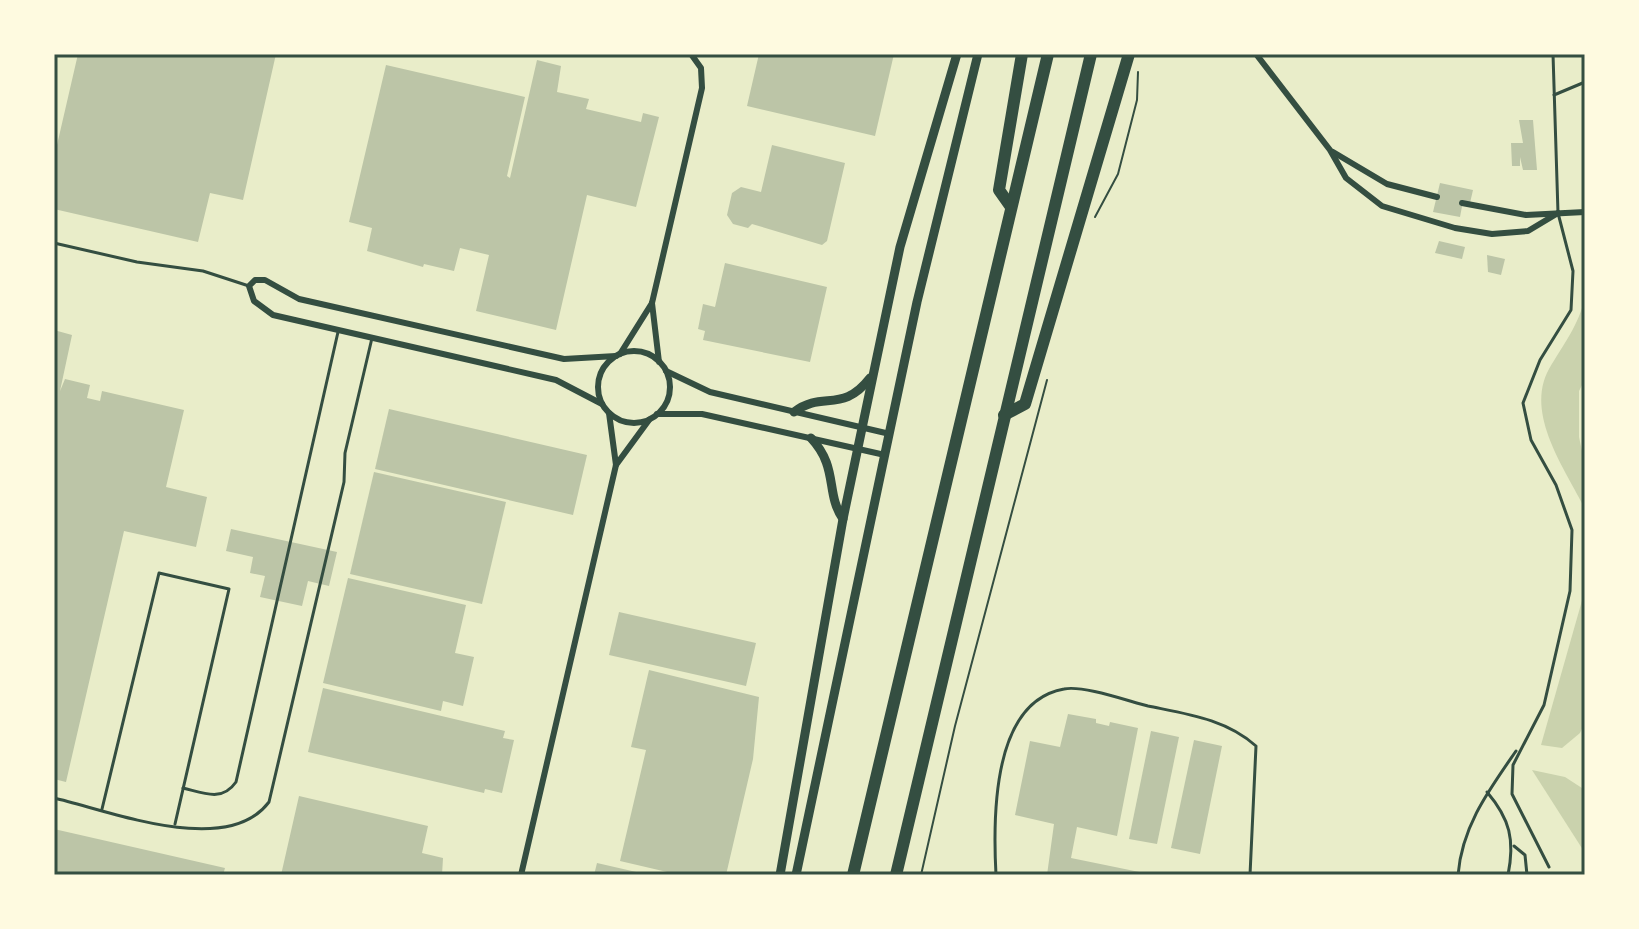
<svg xmlns="http://www.w3.org/2000/svg" width="1639" height="929" font-family="'Varela Round',sans-serif">
<rect width="100%" height="100%" fill="#e9edc9"/>
<!-- green -->
<g fill="#cad2ad">
<path d="M 1585,297 L 1585,379 L 1579,391 L 1579,437 L 1585,465 L 1585,509 C 1566,470 1524,414 1549,369 C 1563,345 1579,325 1585,297 Z"/>
<polygon points="1585,590 1585,722 1580,733 1562,748 1541,745"/>
<polygon points="1532,770 1565,777 1585,790 1585,853"/>
</g>
<!-- building -->
<g fill="#bcc5a7">
<polygon points="78,54 276,54 243,200 210,193 198,242 54,209 54,158"/>
<polygon points="759,54 894,54 875,136 747,106"/>
<polygon points="537,60 561,66 557,92 589,99 586,109 641,122 643,113 659,117 636,207 587,195 556,330 476,311 489,255 460,248 454,271 424,264 423,267 367,251 372,228 349,222 386,65 525,97 507,176 510,178"/>
<polygon points="1519,120 1533,120 1537,170 1523,170 1520,157 1520,166 1512,166 1511,143 1523,143"/>
<polygon points="772,145 845,163 827,241 822,245 752,224 748,228 733,224 727,215 732,193 741,187 761,192"/>
<polygon points="1440,183 1473,190 1470,203 1463,201 1460,217 1433,212"/>
<polygon points="1439,241 1465,247 1462,259 1435,253"/>
<polygon points="1487,255 1505,259 1501,275 1488,272"/>
<polygon points="725,263 827,287 810,362 703,340 705,331 698,329 703,304 715,307"/>
<polygon points="54,330 72,335 60,391 65,379 90,385 87,398 100,401 102,391 184,410 166,487 207,497 196,547 124,531 66,782 54,779"/>
<polygon points="389,409 587,455 573,515 375,469"/>
<polygon points="374,472 506,502 482,604 350,574"/>
<polygon points="231,529 337,552 329,586 308,581 302,606 260,597 265,576 250,573 253,557 226,551"/>
<polygon points="348,578 466,605 455,653 474,657 463,706 443,701 441,711 323,683"/>
<polygon points="619,612 756,643 746,686 609,655"/>
<polygon points="649,670 759,697 753,759 726,875 680,875 620,861 646,750 631,747"/>
<polygon points="323,688 505,731 503,738 514,740 502,793 485,789 484,793 308,752"/>
<polygon points="1068,714 1096,719 1096,723 1109,726 1110,722 1138,728 1117,836 1077,827 1071,858 1154,875 1047,875 1054,824 1015,815 1030,741 1060,747"/>
<polygon points="1151,731 1179,737 1157,844 1129,839"/>
<polygon points="1194,740 1222,746 1200,854 1171,848"/>
<polygon points="299,796 428,826 422,853 443,858 442,875 281,875"/>
<polygon points="54,829 225,868 223,875 54,875"/>
<polygon points="597,863 645,874 645,875 594,875"/>
</g>
<g fill="none" stroke-linecap="round" stroke-linejoin="round">
<!-- path -->
<g stroke="#344e41" stroke-width="2">
<polyline points="1095,217 1118,174 1137,100 1138,72"/>
<polyline points="921,875 955,726 1047,380"/>
</g>
<!-- service -->
<g stroke="#344e41" stroke-width="3">
<polyline points="1554,95 1585,82"/>
<polyline points="54,243 137,262 203,271 249,286"/>
<path d="M 183,788 C 204,793 222,802 236,782 L 338,332"/>
<path d="M 1487,792 C 1510,819 1515,840 1508,875"/>
<path d="M 54,798 C 111,811 227,858 269,802 L 344,482 L 345,453 L 372,338"/>
<polyline points="102,809 159,573 229,589 175,824"/>
<polyline points="1514,846 1525,855 1527,875"/>
<polyline points="1549,867 1512,794 1513,765 1544,705 1570,591 1572,530 1556,485 1531,440 1523,403 1540,360 1571,310 1573,271 1558,213 1553,54"/>
<path d="M 996,875 C 993,820 991,702 1064,689 C 1083,685 1128,701 1148,706 C 1187,714 1226,719 1256,746 L 1250,875"/>
<path d="M 1458,875 C 1462,826 1489,790 1516,751"/>
</g>
<!-- minor -->
<g stroke="#344e41" stroke-width="6">
<polyline points="1256,54 1330,150 1346,178 1382,206 1455,228 1492,234 1528,231 1558,213"/>
<polyline points="1333,152 1387,184 1437,197"/>
<polyline points="1462,203 1526,215 1585,212"/>
<polyline points="652,303 659,362"/>
<circle cx="634" cy="387" r="36"/>
<polyline points="620,354 652,303 702,88 701,68 691,54"/>
<polyline points="666,371 710,392 890,434"/>
<polyline points="602,404 556,380 273,315 254,301 249,286 255,280 265,280 299,299 564,359 616,356"/>
<polyline points="657,414 702,414 885,455"/>
<polyline points="616,465 649,420"/>
<polyline points="521,875 616,465 609,413"/>
</g>
<!-- secondary -->
<g stroke="#344e41" stroke-width="9">
<path d="M 794,412 C 823,390 842,414 870,378"/>
<path d="M 811,438 C 839,468 825,493 843,519"/>
<polyline points="780,875 843,519 900,247 957,54"/>
<polyline points="796,875 917,302 978,54"/>
</g>
<!-- motorway -->
<g stroke="#344e41" stroke-width="12">
<polyline points="1011,207 999,190 1022,54"/>
<polyline points="1004,415 1025,404 1129,54"/>
<polyline points="853,875 1048,54"/>
<polyline points="896,875 1091,54"/>
</g>
</g>
<!-- border -->
<rect width="1639" height="929" fill="none" stroke="#fefae0" stroke-width="112"/>
<rect x="56" y="56" width="1527" height="817" fill="none" stroke="#344e41" stroke-width="3"/>
</svg>
